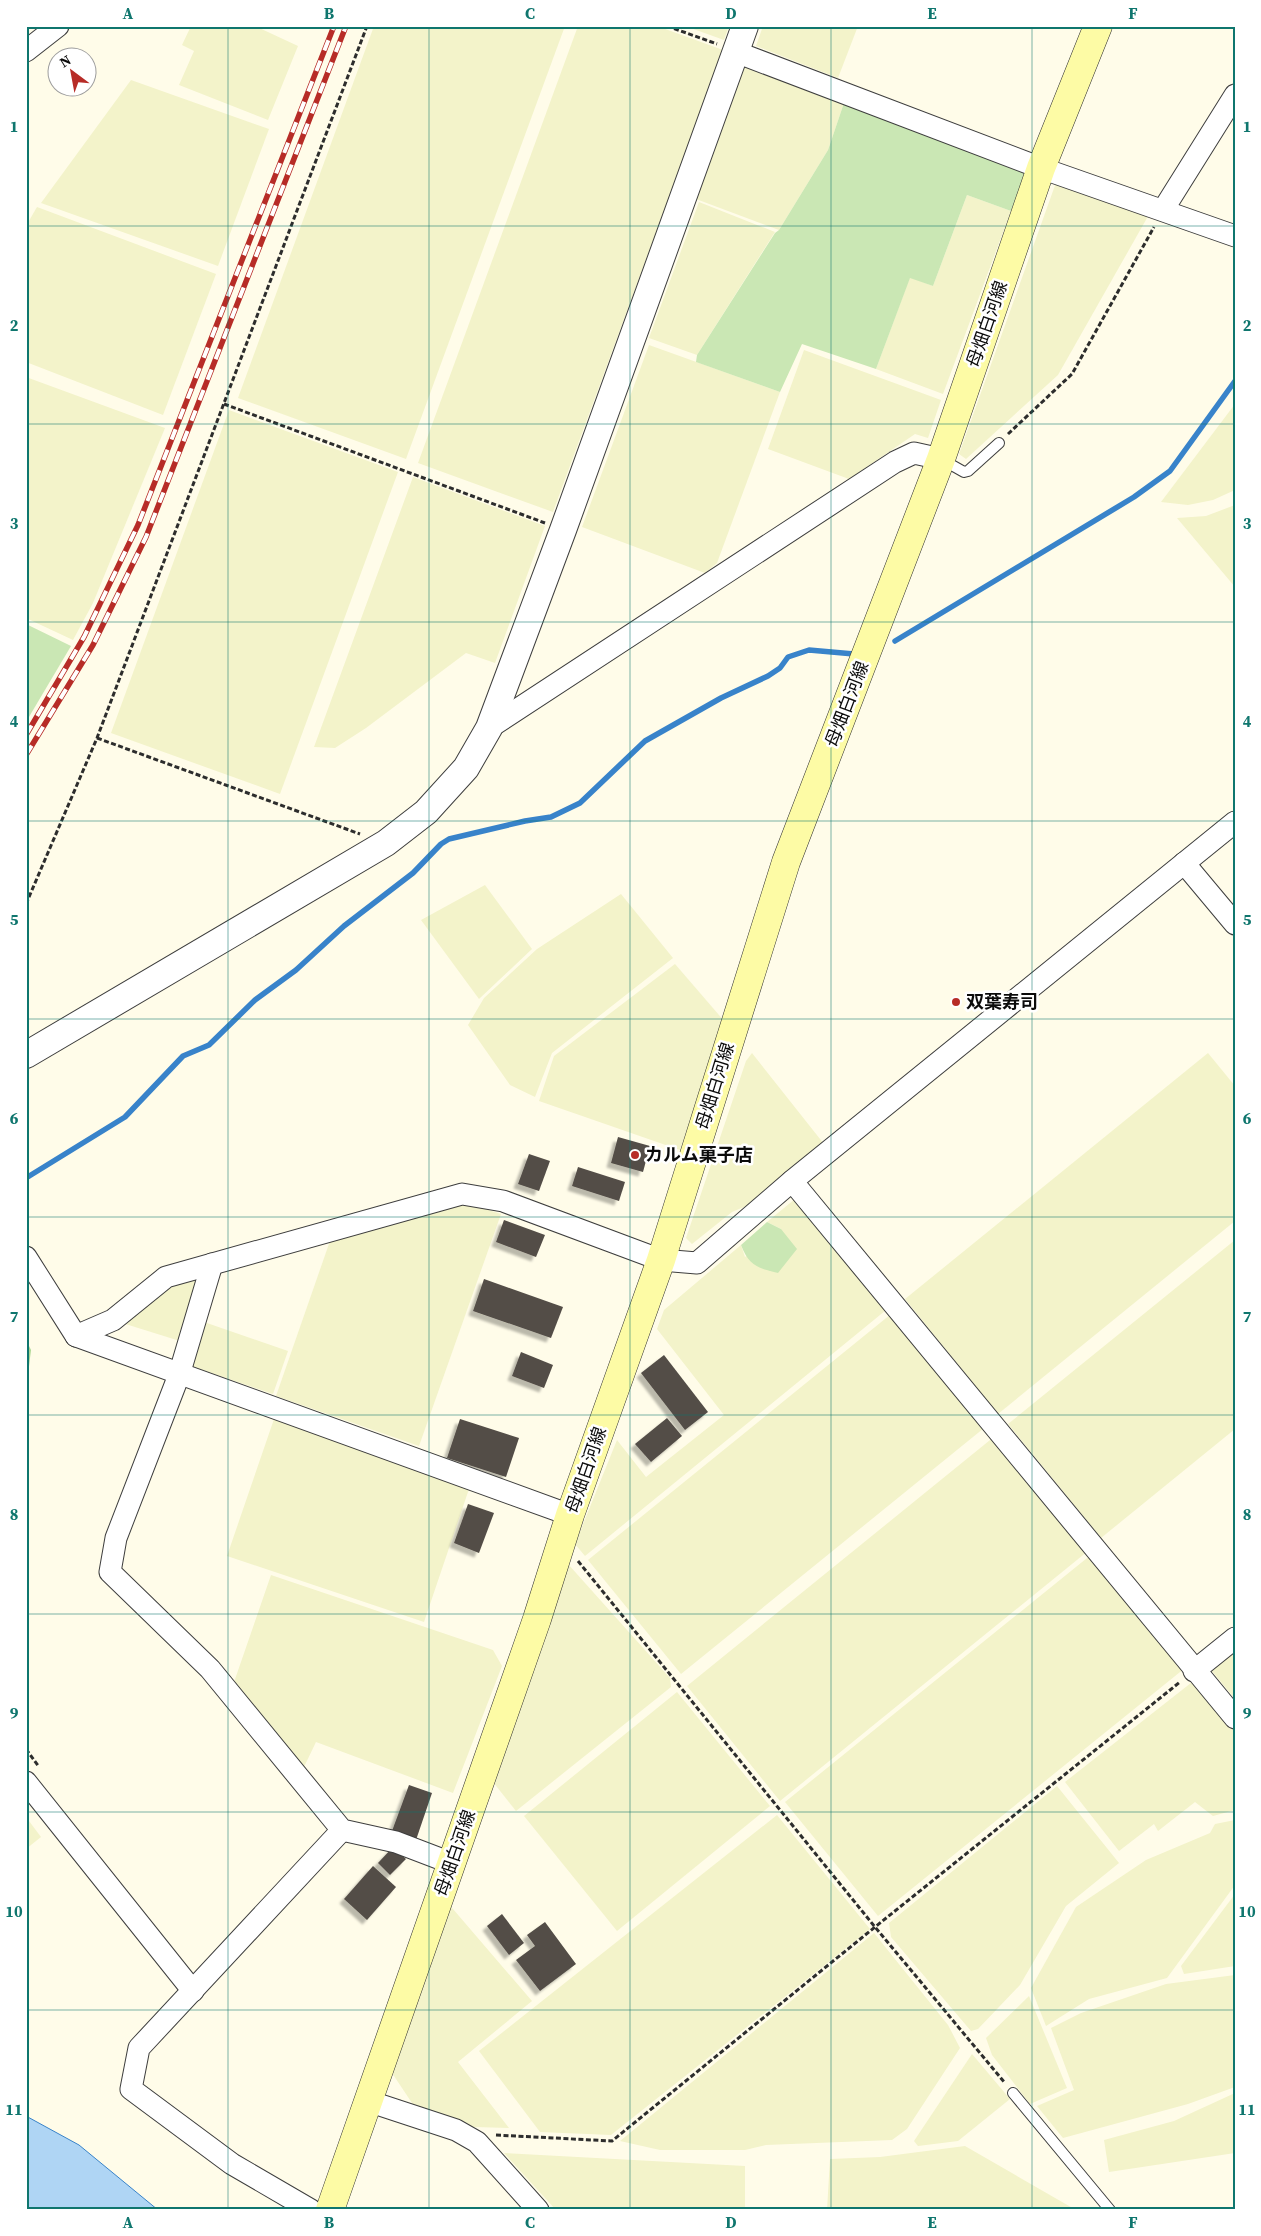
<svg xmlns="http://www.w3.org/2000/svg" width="1261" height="2236" font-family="'Source Serif 4','Noto Sans JP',serif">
<defs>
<filter id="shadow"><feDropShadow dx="-4.5" dy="4.5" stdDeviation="1" flood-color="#0004"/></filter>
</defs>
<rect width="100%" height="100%" fill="#fffce9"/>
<!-- farmland -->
<g fill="#f3f3ca">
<polygon points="191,26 255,26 298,46 268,120 179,85 194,51 182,45"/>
<polygon points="374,26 565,26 406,459 238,398"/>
<polygon points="578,26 657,26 723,50 553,512 418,463"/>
<polygon points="685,26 729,26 724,40"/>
<polygon points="763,26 858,26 838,78 756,46"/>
<polygon points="747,60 846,97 828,150 779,230 696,199"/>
<polygon points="131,80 269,129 218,266 41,203"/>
<polygon points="1058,177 1151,211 1058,375 966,459 959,454"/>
<polygon points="967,195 1011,211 943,394 876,369 910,277 933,286"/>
<polygon points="699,202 775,232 697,355 649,338"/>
<polygon points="37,207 216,274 163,415 26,362 26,226"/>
<polygon points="649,345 780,392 717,563 705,573 582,527"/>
<polygon points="804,350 941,400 928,438 915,434 849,479 768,449"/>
<polygon points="26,377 165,428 93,603 73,640 26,618"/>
<polygon points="1235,404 1235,490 1213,500 1188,505 1161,502"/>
<polygon points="229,410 398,472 280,794 111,733"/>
<polygon points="413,477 545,526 495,663 466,653 366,728 335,748 314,747"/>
<polygon points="1235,505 1235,587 1177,518 1206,516"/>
<polygon points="485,885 532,949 479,999 421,920"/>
<polygon points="621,894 673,958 552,1053 535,1097 510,1085 468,1025 484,998 537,949"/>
<polygon points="675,964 725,1022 680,1150 539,1101 554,1056"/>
<polygon points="752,1053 824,1144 751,1204 732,1212 692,1244 686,1238 746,1061"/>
<polygon points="1208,1053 1235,1086 1235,1221 998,1414 905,1299"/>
<polygon points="801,1194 891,1306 585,1556 575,1544 617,1440 646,1477 724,1415 657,1329 664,1310 741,1245 745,1257 781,1229 767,1222"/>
<polygon points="461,1201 501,1214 419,1446 276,1396 331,1238"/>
<polygon points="1235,1240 1235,1429 1101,1538 1008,1424"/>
<polygon points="203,1273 183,1342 119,1322 151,1293"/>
<polygon points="896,1310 989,1424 681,1674 588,1560"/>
<polygon points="204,1322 288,1351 273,1394 188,1365"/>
<polygon points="274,1419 470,1486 424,1622 227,1556"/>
<polygon points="995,1436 1088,1551 780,1801 687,1686"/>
<polygon points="1092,1554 1185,1668 878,1916 785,1802"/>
<polygon points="568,1564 670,1678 671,1687 516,1811 493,1782"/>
<polygon points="271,1575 493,1650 502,1666 453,1793 316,1742 304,1767 233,1685"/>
<polygon points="1235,1643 1235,1699 1207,1665"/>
<polygon points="1196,1679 1235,1726 1235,1810 1213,1816 1195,1802 1158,1831 1154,1824 1119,1851 1065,1782"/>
<polygon points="677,1692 770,1806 617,1931 524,1816"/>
<polygon points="1057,1786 1119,1863 1066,1906 1020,1985 978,2029 971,2031 891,1937 889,1923"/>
<polygon points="777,1815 870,1929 611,2135 540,2132 479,2051"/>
<polygon points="26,1817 41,1837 26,1849"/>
<polygon points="1235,1820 1235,1885 1167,1978 1089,1999 1046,2026 1031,1988 1076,1907 1146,1860 1210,1833 1215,1824"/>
<polygon points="1235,1894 1235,1966 1184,1974 1181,1966"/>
<polygon points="447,1902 532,2001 458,2062 509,2128 474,2127 414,2106 390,2070"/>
<polygon points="874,1933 948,2025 960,2048 907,2129 892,2140 766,2145 745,2150 660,2150 620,2141"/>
<polygon points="1235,1975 1235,2087 1188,2104 1063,2138 1037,2106 1074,2090 1051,2028 1081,2013 1166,1984"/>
<polygon points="1029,1996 1067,2088 1030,2104 992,2055 986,2038"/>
<polygon points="972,2054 1010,2099 958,2141 918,2146 914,2141"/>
<polygon points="1235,2093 1235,2153 1109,2172 1104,2140 1174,2121"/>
<polygon points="965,2146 1076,2210 827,2210 830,2159 880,2157"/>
<polygon points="504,2153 745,2166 745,2210 556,2210"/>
</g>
<!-- green -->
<g fill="#cae7b4">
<polygon points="846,97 1028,167 1011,211 967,195 933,286 910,278 876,369 802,344 780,392 696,362 697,355 775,233 779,230 828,150"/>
<polygon points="26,624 71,646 26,722"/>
<path d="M 767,1222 L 781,1229 L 797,1249 L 778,1273 C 758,1268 749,1266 741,1245 Z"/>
</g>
<!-- forest -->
<polygon fill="#add794" points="26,1340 31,1350 26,1391"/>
<!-- water -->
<polygon fill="#afd5f4" stroke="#3883ca" points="26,2116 79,2145 158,2210 26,2210"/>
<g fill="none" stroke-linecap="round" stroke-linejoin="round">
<!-- stream -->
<g stroke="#3883ca" stroke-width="5.5">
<polyline points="895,641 1134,497 1170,471 1235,381"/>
<polyline points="26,1178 125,1117 183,1056 209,1045 255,1000 296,970 344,926 413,873 441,844 449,839 525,821 551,817 580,803 645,741 721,698 768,676 780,668 788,657 809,650 854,654"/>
</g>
</g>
<!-- building -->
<g fill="#534d47" filter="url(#shadow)">
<polygon points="618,1137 650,1146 643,1172 611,1163"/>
<polygon points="529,1154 550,1161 539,1191 518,1184"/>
<polygon points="578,1167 625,1182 619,1201 572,1186"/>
<polygon points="504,1220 545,1235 536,1257 496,1242"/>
<polygon points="484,1279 563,1307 551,1338 473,1311"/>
<polygon points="521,1352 553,1365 544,1388 512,1376"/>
<polygon points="664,1355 708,1412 685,1430 641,1373"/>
<polygon points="667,1418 682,1436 651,1462 635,1444"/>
<polygon points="460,1419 519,1438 506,1477 447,1458"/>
<polygon points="468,1504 494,1513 479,1553 454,1543"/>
<polygon points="409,1785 432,1793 416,1840 392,1831"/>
<polygon points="393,1847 406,1859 390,1875 378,1863"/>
<polygon points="373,1866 396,1887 367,1920 344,1899"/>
<polygon points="502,1914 524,1943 509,1955 487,1926"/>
<polygon points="545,1922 576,1964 540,1991 516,1960 535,1946 527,1935"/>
</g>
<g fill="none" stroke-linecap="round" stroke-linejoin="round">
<defs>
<g id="service">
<polyline points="941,459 964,472 968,471 999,443"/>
<polyline points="1013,2093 1110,2210"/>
</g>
<g id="minor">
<polyline points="26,51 58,26"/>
<polyline points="736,52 1041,168 1235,236"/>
<polyline points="1163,210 1235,95"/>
<polyline points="489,728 895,462 914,453 941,459"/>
<polyline points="1184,863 1235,924"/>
<polyline points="792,1181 1235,1718"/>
<polyline points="26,1257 76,1336 570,1515"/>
<polyline points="212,1264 179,1375 116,1538 110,1572 210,1669 342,1830 396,1842 451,1863"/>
<polyline points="76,1336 113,1320 166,1277 462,1194 503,1201 661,1260 697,1263 792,1181 1235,822"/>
<polyline points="1194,1671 1235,1638"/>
<polyline points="26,1782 193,1991"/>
<polyline points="368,2101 456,2130 477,2142 538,2210"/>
<polyline points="311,2210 232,2164 131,2089 139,2048 342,1830"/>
</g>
<polyline id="tertiary" points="26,1055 386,843 426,812 466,768 489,728 563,530 745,26"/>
<polyline id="secondary" points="330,2210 537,1619 570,1515 661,1260 786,862 941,459 1041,168 1098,26"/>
</defs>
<!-- service casing -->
<use href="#service" stroke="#3e3e3e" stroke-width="12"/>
<!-- minor casing -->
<use href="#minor" stroke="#3e3e3e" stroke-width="23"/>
<!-- tertiary casing -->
<use href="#tertiary" stroke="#3e3e3e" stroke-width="28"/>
<!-- secondary casing -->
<use href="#secondary" stroke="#2d2d2d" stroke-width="29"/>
<!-- path -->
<g stroke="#2d2d2d" stroke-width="3" stroke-dasharray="5 2.5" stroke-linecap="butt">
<polyline points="667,26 717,44"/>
<polyline points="224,404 545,523"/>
<polyline points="1008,434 1072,374 1154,227"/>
<polyline points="97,738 360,834"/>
<polyline points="26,904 97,738 367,26"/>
<polyline points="578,1561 875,1927 1005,2083"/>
<polyline points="26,1749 39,1767"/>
<polyline points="496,2135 612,2141 875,1927 1180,1682"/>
</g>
<!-- service -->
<use href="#service" stroke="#fff" stroke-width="10"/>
<!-- minor -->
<use href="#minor" stroke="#fff" stroke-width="21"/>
<!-- tertiary -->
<use href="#tertiary" stroke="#fff" stroke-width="26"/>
<!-- secondary -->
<use href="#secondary" stroke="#fdfba5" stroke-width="28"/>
<defs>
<g id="rail">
<polyline points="26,735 84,637 138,525 334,26"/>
<polyline points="26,755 93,645 146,537 346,26"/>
</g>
</defs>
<!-- rail casing -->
<use href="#rail" stroke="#b72c27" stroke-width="5.5"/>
<!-- rail -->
<use href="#rail" stroke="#fff" stroke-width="4" stroke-dasharray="11" stroke-linecap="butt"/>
</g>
<!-- grid -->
<path fill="none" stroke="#0f766e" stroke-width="1" stroke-opacity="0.55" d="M 228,26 L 228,2210M 429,26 L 429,2210M 630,26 L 630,2210M 831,26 L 831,2210M 1032,26 L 1032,2210M 26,226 L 1235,226M 26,424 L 1235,424M 26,622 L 1235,622M 26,821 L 1235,821M 26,1019 L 1235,1019M 26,1217 L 1235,1217M 26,1415 L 1235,1415M 26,1614 L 1235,1614M 26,1812 L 1235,1812M 26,2010 L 1235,2010"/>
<!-- markers -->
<g fill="#b72c27" stroke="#fff" stroke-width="2">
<circle cx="956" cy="1002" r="5"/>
<circle cx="635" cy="1155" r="5"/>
</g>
<g text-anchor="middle" stroke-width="5" stroke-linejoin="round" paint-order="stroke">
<!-- street labels -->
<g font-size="18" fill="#0b0b0b" stroke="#fff">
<text transform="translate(987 324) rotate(-71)" y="6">母畑白河線</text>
<text transform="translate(847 704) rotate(-69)" y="6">母畑白河線</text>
<text transform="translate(715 1086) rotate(-73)" y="6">母畑白河線</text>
<text transform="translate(586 1470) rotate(-71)" y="6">母畑白河線</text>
<text transform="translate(455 1853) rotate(-71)" y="6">母畑白河線</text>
</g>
<!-- poi labels -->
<g font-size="18" font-weight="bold" fill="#0b0b0b" stroke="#fff" text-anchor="start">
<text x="966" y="1008">双葉寿司</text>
<text x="645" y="1161">カルム菓子店</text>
</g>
</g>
<!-- border -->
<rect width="1261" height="2236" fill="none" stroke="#ffffff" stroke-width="55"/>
<!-- north arrow -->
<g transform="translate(72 72) rotate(328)"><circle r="24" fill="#ffffff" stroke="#9d9d9d"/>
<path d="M0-4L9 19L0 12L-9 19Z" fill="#b72c27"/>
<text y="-8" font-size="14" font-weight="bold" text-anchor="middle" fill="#0b0b0b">N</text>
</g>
<rect x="28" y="28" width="1206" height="2180" fill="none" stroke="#0f766e" stroke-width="2"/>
<g font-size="16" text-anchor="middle" font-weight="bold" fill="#0f766e">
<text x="128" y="19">A</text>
<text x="329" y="19">B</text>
<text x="530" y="19">C</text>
<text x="731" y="19">D</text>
<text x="932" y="19">E</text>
<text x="1133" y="19">F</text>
<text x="14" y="132">1</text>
<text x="1247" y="132">1</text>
<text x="14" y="331">2</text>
<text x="1247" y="331">2</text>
<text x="14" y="529">3</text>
<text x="1247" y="529">3</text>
<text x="14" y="727">4</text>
<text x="1247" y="727">4</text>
<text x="14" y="925">5</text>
<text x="1247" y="925">5</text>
<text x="14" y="1124">6</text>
<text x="1247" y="1124">6</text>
<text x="14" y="1322">7</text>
<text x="1247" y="1322">7</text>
<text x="14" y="1520">8</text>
<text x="1247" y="1520">8</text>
<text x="14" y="1719">9</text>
<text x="1247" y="1719">9</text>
<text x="14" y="1917">10</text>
<text x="1247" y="1917">10</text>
<text x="14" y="2115">11</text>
<text x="1247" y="2115">11</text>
<text x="128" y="2228">A</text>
<text x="329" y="2228">B</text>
<text x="530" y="2228">C</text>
<text x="731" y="2228">D</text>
<text x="932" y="2228">E</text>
<text x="1133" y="2228">F</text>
</g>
</svg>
